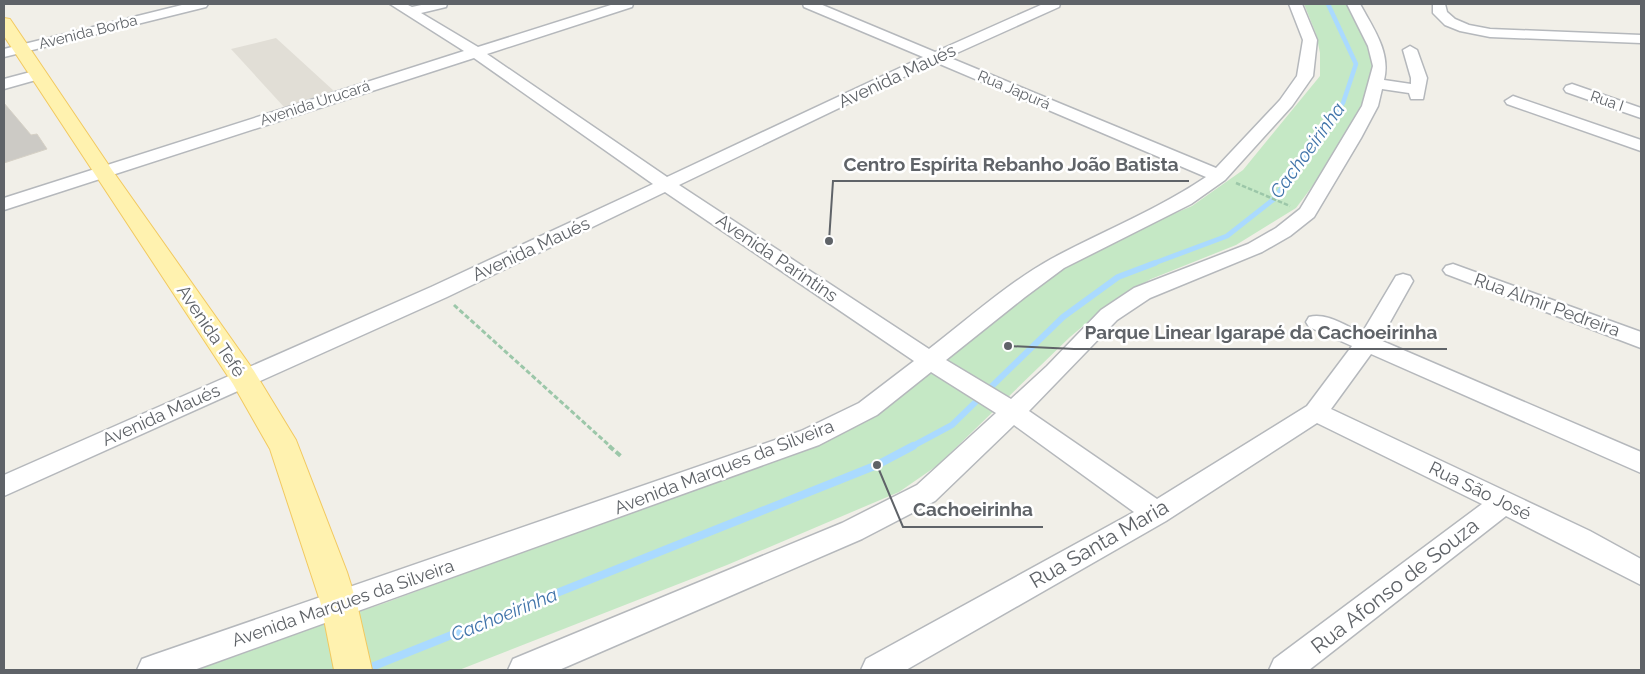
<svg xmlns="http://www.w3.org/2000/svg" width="1645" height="674" font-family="Raleway,sans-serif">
<rect width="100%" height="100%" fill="#f1efe8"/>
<!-- education -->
<polygon fill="#e1ded6" points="276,38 334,91 284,107 231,49"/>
<!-- green -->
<polygon fill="#c5e8c5" points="1304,4 1351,4 1362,26 1376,65 1359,111 1326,168 1296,208 1236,245 1151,279 1114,300 1070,337 938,465 899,492 727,565 459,670 184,670 385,603 789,453 1024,292 1110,241 1192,206 1243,170 1320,76 1320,53 1316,34"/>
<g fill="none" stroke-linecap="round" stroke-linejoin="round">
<!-- stream-far3 -->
<polyline stroke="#aadaff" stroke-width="4.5" points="1328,4 1356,64 1343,103 1332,118"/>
<!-- stream-far2 -->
<polyline stroke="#aadaff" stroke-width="5" points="1152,264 1227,236 1274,199 1333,117"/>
<!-- stream-far1 -->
<polyline stroke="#aadaff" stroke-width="6" points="911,447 952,425 1063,317 1118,277 1155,263"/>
<!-- stream -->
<polyline stroke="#aadaff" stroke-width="8" points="364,670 877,465 913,446"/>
</g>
<!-- building -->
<polygon fill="#cccac5" stroke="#d6d1c6" points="4,103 31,135 37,134 47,149 4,163"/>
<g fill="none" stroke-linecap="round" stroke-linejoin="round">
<defs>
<g id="minor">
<polygon points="186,4 208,4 206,7 4,57 4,49"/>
<path d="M 390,4 L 406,4 L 412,7 L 426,4 L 447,4 L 446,7 L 421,13 L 478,47 L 614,4 L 633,4 L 632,7 L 487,54 L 667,177 L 923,57 L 804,7 L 803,4 L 820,4 L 935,52 L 1043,4 L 1060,4 L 1059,7 L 948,57 L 1216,168 L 1280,100 L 1297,76 L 1303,40 L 1289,4 L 1302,4 L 1317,40 L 1313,76 L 1292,106 L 1225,180 L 1191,204 L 1064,268 L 1025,297 L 946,360 L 1011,399 L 1047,366 L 1101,310 L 1134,288 L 1248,244 L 1276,228 L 1300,209 L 1362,106 L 1373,66 L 1368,46 L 1347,4 L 1360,4 C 1373,28 1391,52 1384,80 L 1411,84 L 1411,78 L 1403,50 L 1410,46 L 1417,50 L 1427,78 L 1423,99 L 1411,99 L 1409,93 L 1382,89 L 1378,106 L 1361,138 L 1314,217 L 1290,236 L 1262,252 L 1150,298 L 1117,320 L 1029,411 L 1157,499 L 1307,406 L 1352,346 L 1309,327 L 1306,322 L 1309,317 C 1326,312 1346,326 1362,333 L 1396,276 L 1403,274 L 1410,276 L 1413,281 L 1380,340 L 1641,452 L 1641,473 L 1371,354 L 1331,409 L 1590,531 L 1641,559 L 1641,585 L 1506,516 L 1309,670 L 1269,670 L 1274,659 L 1482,504 L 1317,423 L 1166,521 L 906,670 L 861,670 L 866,659 L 1134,512 L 1014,425 L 935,501 L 862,539 L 559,670 L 508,670 L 513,659 L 842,523 L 917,485 L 996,413 L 931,372 L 877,415 L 819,445 L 194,670 L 137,670 L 142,659 L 153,655 L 801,431 L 859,403 L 914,361 L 665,192 L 447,297 L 4,496 L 4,475 L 431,287 L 653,184 L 474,58 L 4,210 L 4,198 L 464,51 ZM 935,62 L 1206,177 C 1157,210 1103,231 1051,259 C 1008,283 968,319 929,349 L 679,185 Z"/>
<polygon points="1433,4 1445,4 1447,12 1455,19 1469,25 1490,29 1641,35 1641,43 1490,37 1460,31 1445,25 1433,13"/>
<polygon points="38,70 43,72 46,75 43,78 4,89 4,79"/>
<polygon points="1572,84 1641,108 1641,118 1566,92 1564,89 1566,86"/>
<polygon points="1513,96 1641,140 1641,151 1507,104 1505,101"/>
<polygon points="1453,264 1641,332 1641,348 1446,274 1443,270 1446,266"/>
</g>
<polygon id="major" points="4,18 10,19 112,170 254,371 296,440 347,572 357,604 372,670 334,670 321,604 270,449 233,384 4,36"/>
</defs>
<!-- minor casing -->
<use href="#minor" stroke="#b5b8bc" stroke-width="3"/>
<!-- major casing -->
<use href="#major" stroke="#f2c960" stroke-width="2"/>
<!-- path-far2 -->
<polyline stroke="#9cc7a9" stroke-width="2.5" stroke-dasharray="4.5 2" stroke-linecap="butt" points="1236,183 1290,206"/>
<!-- path-far1 -->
<polyline stroke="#9cc7a9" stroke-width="3" stroke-dasharray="5 2.5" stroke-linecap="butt" points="454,305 611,447"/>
<!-- path -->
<polyline stroke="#9cc7a9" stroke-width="4" stroke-dasharray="6 3" stroke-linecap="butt" points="609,446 622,457"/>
<!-- minor -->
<use href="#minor" fill="#fff" fill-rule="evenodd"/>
<!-- major -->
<use href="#major" fill="#fff2af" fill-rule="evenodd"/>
</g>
<g text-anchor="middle" stroke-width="5" stroke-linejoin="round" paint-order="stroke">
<!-- far-street labels -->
<g font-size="15" fill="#5f6368" stroke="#fff">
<text transform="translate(88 32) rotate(-14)" y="5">Avenida Borba</text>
<text transform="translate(1014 90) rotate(23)" y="5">Rua Japurá</text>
<text transform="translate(1607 101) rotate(19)" y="5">Rua I</text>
<text transform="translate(315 103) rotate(-18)" y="5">Avenida Urucará</text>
</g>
<!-- street labels -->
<g font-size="18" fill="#5f6368" stroke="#fff">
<text transform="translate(897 76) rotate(-25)" y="6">Avenida Maués</text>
<text transform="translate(531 249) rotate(-25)" y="6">Avenida Maués</text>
<text transform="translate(777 258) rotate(34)" y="6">Avenida Parintins</text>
<text transform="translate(1547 305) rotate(20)" y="6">Rua Almir Pedreira</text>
<text transform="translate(211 331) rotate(56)" y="6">Avenida Tefé</text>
<text transform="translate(161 415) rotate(-24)" y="6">Avenida Maués</text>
<text transform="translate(724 467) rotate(-21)" y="6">Avenida Marques da Silveira</text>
<text transform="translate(1480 491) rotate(26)" y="6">Rua São José</text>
<text transform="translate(343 603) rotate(-19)" y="6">Avenida Marques da Silveira</text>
</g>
<!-- water labels -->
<g font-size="19" font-style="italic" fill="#4174aa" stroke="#fff">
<text transform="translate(1307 150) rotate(-54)" y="7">Cachoeirinha</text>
<text transform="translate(504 614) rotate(-22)" y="7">Cachoeirinha</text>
</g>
<!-- near-street labels -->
<g font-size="21" fill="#5f6368" stroke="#fff">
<text transform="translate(1099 544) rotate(-30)" y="7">Rua Santa Maria</text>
<text transform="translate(1395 586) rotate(-38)" y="7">Rua Afonso de Souza</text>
</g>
</g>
<!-- callouts -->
<path fill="none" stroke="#5f6368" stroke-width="2" d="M829 241L833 181H1189M1008 346L1074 349H1447M877 465L903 527H1043"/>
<g fill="#5f6368" stroke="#fff" stroke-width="2">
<circle cx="829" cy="241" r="5"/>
<circle cx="1008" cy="346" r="5"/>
<circle cx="877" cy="465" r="5"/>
</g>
<g font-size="19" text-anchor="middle" font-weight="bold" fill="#5f6368" stroke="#fff" stroke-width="5" stroke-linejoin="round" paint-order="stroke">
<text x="1011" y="171">Centro Espírita Rebanho João Batista</text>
<text x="1261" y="339">Parque Linear Igarapé da Cachoeirinha</text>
<text x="973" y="516">Cachoeirinha</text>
</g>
<!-- border -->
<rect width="1645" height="674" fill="none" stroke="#5f6368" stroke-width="10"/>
</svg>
